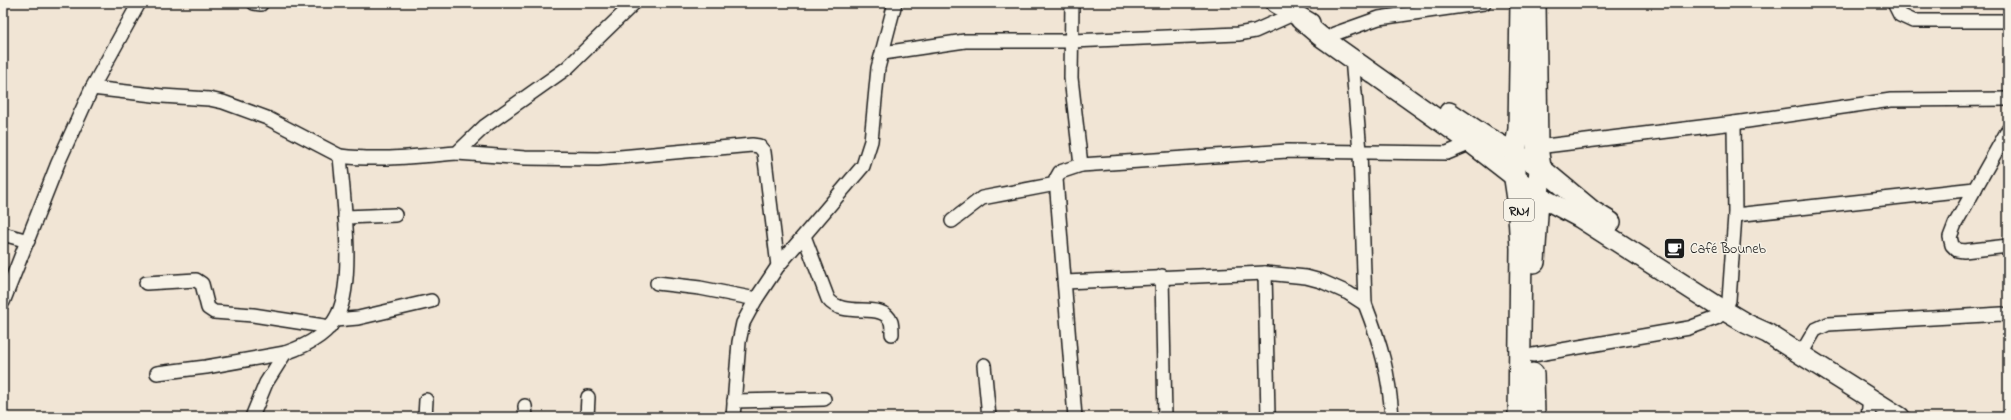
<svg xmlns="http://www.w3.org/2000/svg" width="2011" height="420" font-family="'Indie Flower',sans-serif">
<rect width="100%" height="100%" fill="#f1e5d5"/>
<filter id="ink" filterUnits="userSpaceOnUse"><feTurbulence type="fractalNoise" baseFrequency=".025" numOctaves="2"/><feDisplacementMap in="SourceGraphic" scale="8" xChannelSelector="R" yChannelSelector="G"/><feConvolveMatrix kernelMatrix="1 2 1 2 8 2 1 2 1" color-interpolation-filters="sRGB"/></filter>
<g filter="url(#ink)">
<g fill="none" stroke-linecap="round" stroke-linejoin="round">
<defs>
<g id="street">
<polyline points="254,3 261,4"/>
<polyline points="1072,3 1071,78 1081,165 1060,172 1056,179 1075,417"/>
<polyline points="1894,3 1900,15 1913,21 2008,21"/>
<polyline points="1334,34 1379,18 1484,3"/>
<polyline points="883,53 965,41 1072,41 1238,34 1255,31 1293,14 1296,3"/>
<path d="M 92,88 L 162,96 L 209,99 L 223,102 L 267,118 L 340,156 C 379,161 419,156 457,153 L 485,126 L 567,68 L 634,3"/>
<polyline points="2008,130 1955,224 1950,237 1952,245 1957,250 1964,251 2008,246"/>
<polyline points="1537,147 1734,123 1891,100 2008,99"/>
<polyline points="457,153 525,158 598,159 752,145 759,146 764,152 778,266"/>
<polyline points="1081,165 1287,151 1447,153 1471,143"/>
<polyline points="1735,215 1975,189"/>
<polyline points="345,217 395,215"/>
<polyline points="952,221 982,198 1056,184"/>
<polyline points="3,234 28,241"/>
<path d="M 804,236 L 828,299 C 844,320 883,300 891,322 C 892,325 892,331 892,334"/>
<polyline points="1265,273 1268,417"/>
<polyline points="1162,276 1165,417"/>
<polyline points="1065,282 1265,273 1306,277 1321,281 1348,293 1365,304 1360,151 1352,58"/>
<polyline points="146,283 196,280 202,284 208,308 214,312 253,315 330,327"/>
<polyline points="657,283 700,288 756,299"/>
<polyline points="3,302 58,163 92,88 139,3"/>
<path d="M 1365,304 C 1381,345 1389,373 1392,417"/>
<polyline points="335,320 358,318 431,301"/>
<polyline points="1801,354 1815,330 1828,324 2002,314 2008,316"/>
<polyline points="1533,355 1689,328 1716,318 1725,311 1729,300 1735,215 1734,123"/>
<polyline points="984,365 989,417"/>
<polyline points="157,373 206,367 285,353"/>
<polyline points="734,401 824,399"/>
<polyline points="525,406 526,417"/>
<path d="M 252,417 L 266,383 L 285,353 C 306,346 329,334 338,314 C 355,279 343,195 340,156"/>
<polyline points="425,417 426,400"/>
<polyline points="587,417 588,397"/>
<polyline points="733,417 739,342 743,323 756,299 778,266 863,166 871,141 878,68 895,3"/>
<polyline points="1868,417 1870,397"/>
</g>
<g id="secondary">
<polyline points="1276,3 1310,23"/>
<polyline points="1300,19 1320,36 1471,143 1539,196 1580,218 1725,311 1747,324 1767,333 1900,417"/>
<polyline points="1449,112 1485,136 1540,167 1593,211 1611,222"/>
</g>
<g id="primary">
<polyline points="1534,262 1540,167 1537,147 1535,3"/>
<polyline points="1533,374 1534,417"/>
<polyline points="1519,417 1521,248 1518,199 1515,179 1515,152 1519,129 1521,3"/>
</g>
</defs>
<!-- street casing -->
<use href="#street" stroke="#1c1c1c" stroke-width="16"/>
<!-- secondary casing -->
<use href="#secondary" stroke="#1c1c1c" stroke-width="22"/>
<!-- primary casing -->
<use href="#primary" stroke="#1c1c1c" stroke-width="24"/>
<!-- street -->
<use href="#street" stroke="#f7f3e8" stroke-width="13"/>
<!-- secondary -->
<use href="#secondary" stroke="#f7f3e8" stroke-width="19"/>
<!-- primary -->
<use href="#primary" stroke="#f7f3e8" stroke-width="21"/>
</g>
</g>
<!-- icons -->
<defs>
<symbol id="cafe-square" viewBox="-11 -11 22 22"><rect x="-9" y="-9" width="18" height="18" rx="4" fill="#1c1c1c" stroke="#f7f3e8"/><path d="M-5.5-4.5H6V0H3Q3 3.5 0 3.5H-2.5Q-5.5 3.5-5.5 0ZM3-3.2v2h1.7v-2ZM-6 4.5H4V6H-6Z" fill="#fff"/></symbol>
</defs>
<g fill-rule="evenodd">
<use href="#cafe-square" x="1662" y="236" width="25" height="25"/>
</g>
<g text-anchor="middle" stroke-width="3" stroke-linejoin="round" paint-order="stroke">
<!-- shield labels -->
<rect fill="#f7f3e8" stroke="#5e5c59" stroke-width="1" x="1504" y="199" width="30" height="22" rx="3"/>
<g font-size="13" font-weight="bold" fill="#1c1c1c">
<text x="1519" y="215">RN1</text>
</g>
<!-- poi labels -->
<g font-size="14" fill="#1c1c1c" stroke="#f7f3e8" text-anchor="start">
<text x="1690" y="253">Café Bouneb</text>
</g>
</g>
<!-- margin -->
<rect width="2011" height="420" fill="none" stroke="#f7f3e8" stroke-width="16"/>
<rect x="8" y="8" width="1995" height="404" fill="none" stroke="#1c1c1c" stroke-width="1.5" filter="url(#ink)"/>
</svg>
